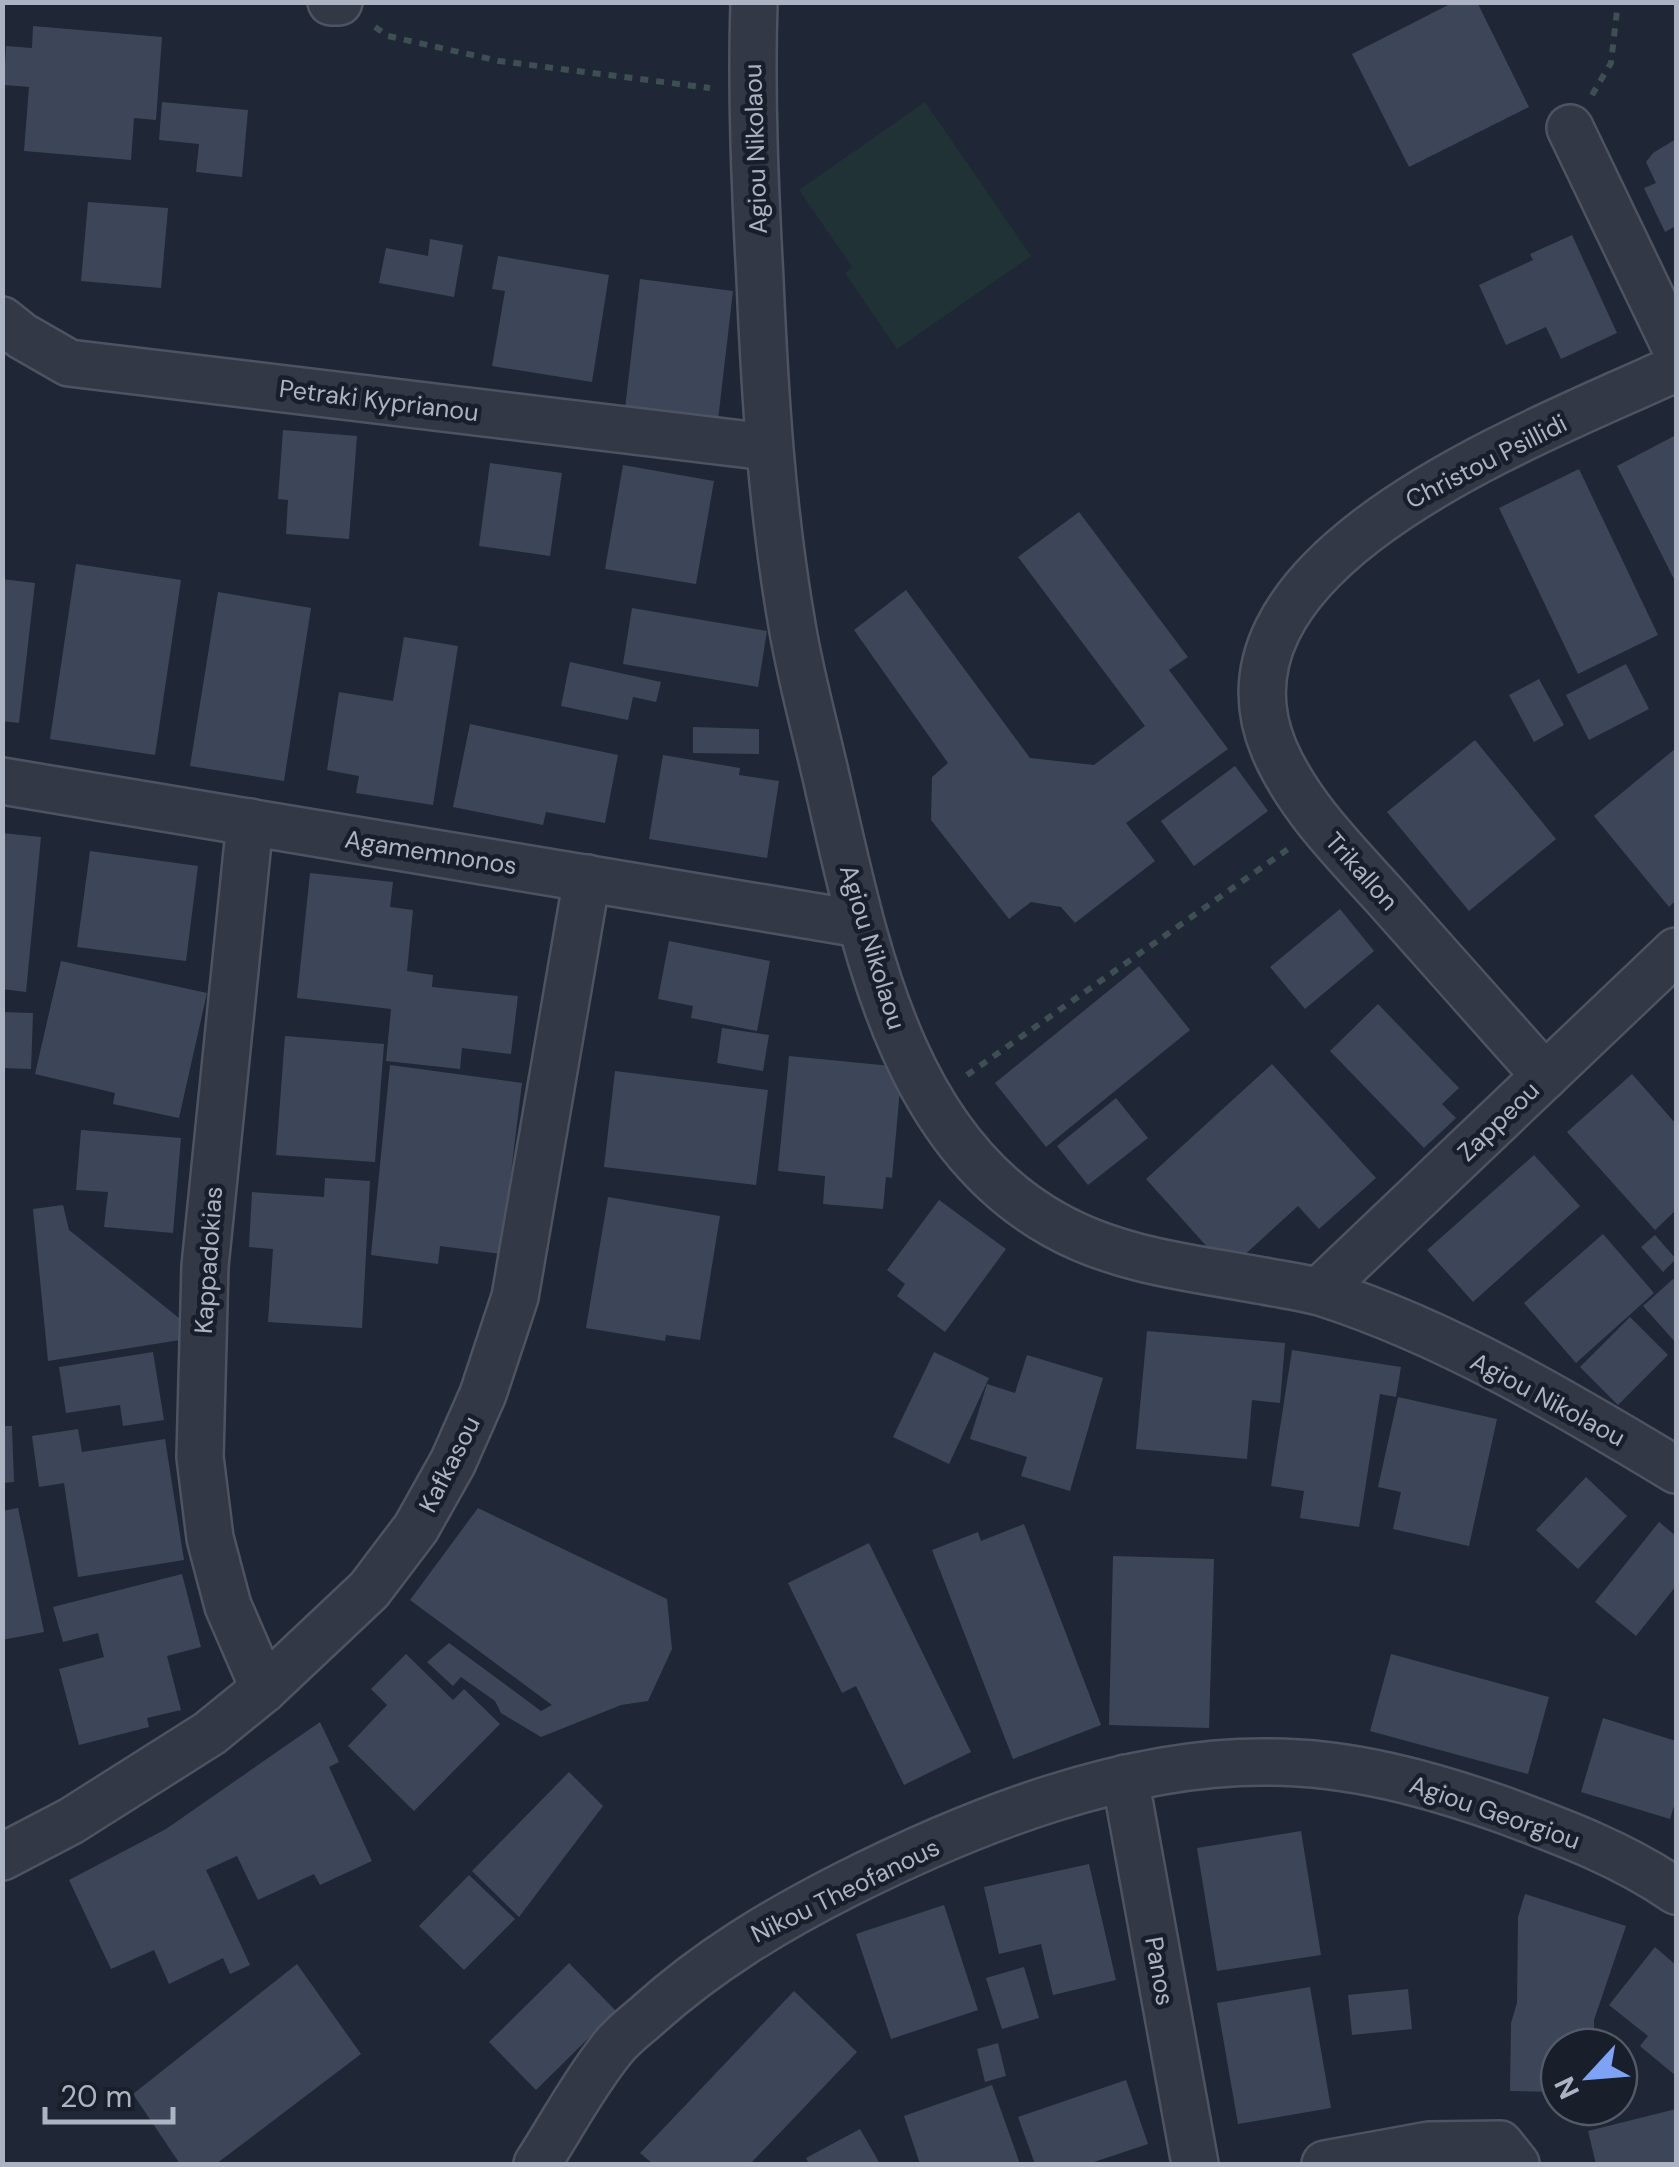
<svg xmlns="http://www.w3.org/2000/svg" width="1679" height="2167" font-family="'DM Sans',sans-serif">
<rect width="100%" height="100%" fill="#1f2635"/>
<!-- green -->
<polygon fill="#213236" points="925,102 1031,256 897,349 845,273 852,267 799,190"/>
<!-- building -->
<g fill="#3d4658">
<polygon points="1454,2 1477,2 1529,107 1409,167 1352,54"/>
<polygon points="33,26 162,37 156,120 134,118 131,160 24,151 29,87 4,85 6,46 32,48"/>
<polygon points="162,102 248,110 242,177 196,172 199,144 159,140"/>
<polygon points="1676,139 1676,226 1665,232 1644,188 1656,183 1646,162 1653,153"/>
<polygon points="88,202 168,208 161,288 81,281"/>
<polygon points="1572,235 1617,333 1561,359 1546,327 1506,345 1479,285 1533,260 1530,254"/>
<polygon points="430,239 463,245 454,297 379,283 386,248 428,256"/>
<polygon points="498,256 609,275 592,382 492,366 505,291 492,289"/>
<polygon points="640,279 733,291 718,420 625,409"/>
<polygon points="283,430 357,436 349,539 286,534 288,500 278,499"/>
<polygon points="1676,435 1676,583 1617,466"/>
<polygon points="490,463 562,473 550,556 479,546"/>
<polygon points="623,465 714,481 696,584 605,569"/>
<polygon points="1579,469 1658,635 1578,674 1499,508"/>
<polygon points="1079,512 1188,657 1169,670 1228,749 1126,823 1155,861 1075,923 1061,907 1031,902 1009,919 931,820 932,777 948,763 854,630 906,590 1030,758 1094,765 1145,726 1018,557"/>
<polygon points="76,564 181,580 155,755 50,739"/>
<polygon points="2,579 35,583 19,723 2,721"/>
<polygon points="218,592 311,608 284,781 190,766"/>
<polygon points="632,608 767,631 758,687 623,664"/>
<polygon points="404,637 458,646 433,805 356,793 359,776 327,770 339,692 393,701"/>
<polygon points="570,662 661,682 656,702 633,697 628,720 561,706"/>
<polygon points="1626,664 1649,709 1589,740 1566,695"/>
<polygon points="1539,679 1564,725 1534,742 1509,695"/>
<polygon points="470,724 618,755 605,823 546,812 543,825 453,807"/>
<polygon points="693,727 759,729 759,754 693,753"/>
<polygon points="1475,740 1556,839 1469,911 1387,812"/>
<polygon points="1676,748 1676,900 1669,907 1594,816"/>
<polygon points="663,755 740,768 739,775 779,781 767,858 649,839"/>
<polygon points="1235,766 1268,811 1194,866 1161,821"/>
<polygon points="2,833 41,837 26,992 2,989"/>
<polygon points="90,851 198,866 186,961 77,947"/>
<polygon points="310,873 393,882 390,907 413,910 407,971 433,975 432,987 518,996 511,1054 462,1048 460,1069 386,1061 391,1009 297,998"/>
<polygon points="1340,909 1374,951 1305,1009 1270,967"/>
<polygon points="669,941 770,961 757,1031 691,1018 693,1006 658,999"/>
<polygon points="61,961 207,993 179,1118 113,1104 115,1093 35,1074"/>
<polygon points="1139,966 1190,1030 1046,1147 995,1083"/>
<polygon points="1378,1004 1459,1088 1442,1104 1456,1118 1424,1148 1330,1051"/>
<polygon points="2,1012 33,1013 31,1069 2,1068"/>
<polygon points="722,1028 769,1035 763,1071 717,1063"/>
<polygon points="285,1036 384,1044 375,1162 276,1155"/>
<polygon points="789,1056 902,1067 892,1178 886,1177 883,1209 823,1204 825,1176 778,1171"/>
<polygon points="1272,1064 1376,1178 1319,1229 1298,1206 1228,1270 1146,1179"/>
<polygon points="390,1065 522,1083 501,1254 440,1246 438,1264 371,1255"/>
<polygon points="615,1071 768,1090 756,1185 604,1167"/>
<polygon points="1632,1074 1676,1124 1676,1210 1655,1230 1567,1132"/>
<polygon points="1116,1098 1148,1138 1088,1185 1057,1146"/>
<polygon points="81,1130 181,1138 173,1233 104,1227 108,1192 76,1190"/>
<polygon points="1534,1155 1580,1206 1473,1302 1427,1250"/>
<polygon points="325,1178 370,1181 362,1328 268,1322 273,1249 249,1247 252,1192 324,1197"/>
<polygon points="608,1197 720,1216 700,1340 666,1335 665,1341 586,1328"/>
<polygon points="939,1200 1006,1249 945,1332 897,1296 905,1284 887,1270"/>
<polygon points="63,1205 69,1230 179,1318 180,1340 48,1361 33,1209"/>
<polygon points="1603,1234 1654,1293 1576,1363 1524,1303"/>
<polygon points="1655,1235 1676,1259 1663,1272 1641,1247"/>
<polygon points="1673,1279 1676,1283 1676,1343 1643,1306"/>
<polygon points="1630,1317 1668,1355 1618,1405 1580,1367"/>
<polygon points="1147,1331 1285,1343 1280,1403 1252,1400 1247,1459 1136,1449"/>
<polygon points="1292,1350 1401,1367 1396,1397 1380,1394 1359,1527 1300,1518 1304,1491 1271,1486"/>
<polygon points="153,1352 164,1420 123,1426 120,1405 66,1413 59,1367"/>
<polygon points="934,1352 989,1378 949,1464 893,1437"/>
<polygon points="1027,1355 1103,1378 1070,1491 1021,1476 1027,1457 970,1439 987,1384 1015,1393"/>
<polygon points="1398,1397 1497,1419 1469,1546 1393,1529 1401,1492 1378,1487"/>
<polygon points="2,1426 12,1426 14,1482 2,1483"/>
<polygon points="78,1429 82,1452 165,1439 184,1560 78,1577 64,1483 39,1487 32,1436"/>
<polygon points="1586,1477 1627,1516 1578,1569 1536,1530"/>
<polygon points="18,1508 44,1632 2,1640 2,1511"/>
<polygon points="478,1508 667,1599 672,1649 648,1701 621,1705 541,1737 501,1713 495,1701 461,1677 453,1686 427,1662 449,1643 541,1711 552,1705 410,1600"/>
<polygon points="1659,1522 1676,1536 1676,1586 1636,1636 1595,1602"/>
<polygon points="1024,1524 1101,1725 1013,1759 932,1550 978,1532 981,1541"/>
<polygon points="869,1543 971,1752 904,1785 856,1686 842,1693 788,1583"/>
<polygon points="1113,1556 1214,1559 1209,1728 1109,1725"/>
<polygon points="182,1574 201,1647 167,1656 181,1710 147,1718 149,1727 79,1745 59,1669 104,1657 98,1633 63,1642 53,1607"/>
<polygon points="406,1654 453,1700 464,1689 500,1724 414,1811 348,1746 387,1705 371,1689"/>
<polygon points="1391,1654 1549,1697 1528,1774 1370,1731"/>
<polygon points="1603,1718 1676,1741 1676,1799 1670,1819 1581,1792"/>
<polygon points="320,1722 339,1762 329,1767 372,1861 320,1885 314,1874 258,1900 237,1856 206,1870 250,1965 230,1974 223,1958 169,1984 154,1950 111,1969 69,1880 166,1829"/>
<polygon points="569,1772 603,1806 519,1917 472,1871"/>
<polygon points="1301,1831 1321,1955 1217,1971 1197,1848"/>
<polygon points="1089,1864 1116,1980 1053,1995 1041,1944 999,1954 984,1887"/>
<polygon points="469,1875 515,1919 464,1970 419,1926"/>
<polygon points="1525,1894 1626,1926 1594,2020 1594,2047 1559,2047 1559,2092 1510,2091 1511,2023 1517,2003 1518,1917"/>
<polygon points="944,1905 978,2010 891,2039 856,1934"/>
<polygon points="1655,1947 1676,1965 1676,2076 1640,2046 1648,2036 1609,2005"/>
<polygon points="569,1963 616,2011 536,2090 489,2042"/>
<polygon points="297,1964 361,2054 216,2164 180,2164 133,2094"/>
<polygon points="1024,1967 1039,2018 1002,2029 986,1978"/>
<polygon points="1310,1987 1331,2108 1238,2124 1217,2003"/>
<polygon points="1408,1989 1412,2029 1352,2035 1348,1995"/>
<polygon points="794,1991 857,2052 750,2164 653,2164 640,2153"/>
<polygon points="998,2043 1006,2076 985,2082 977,2049"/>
<polygon points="1619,2053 1632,2057 1631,2082 1625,2103 1619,2103"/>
<polygon points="1126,2080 1148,2144 1088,2164 1035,2164 1018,2117"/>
<polygon points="992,2085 1020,2164 920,2164 904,2116"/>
<polygon points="1676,2109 1676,2164 1596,2164 1588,2131"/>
<polygon points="860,2129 880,2164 809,2164 806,2158"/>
</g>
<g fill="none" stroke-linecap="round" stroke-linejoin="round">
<defs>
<g id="minor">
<polyline points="331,2 339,2"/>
<path d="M 754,2 C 751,95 755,187 760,280 C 765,396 772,511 792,625 C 801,680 817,735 829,790 C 865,945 901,1140 1055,1225 C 1119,1261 1193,1268 1264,1281 C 1283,1285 1304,1287 1323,1293 C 1447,1333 1565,1403 1676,1470"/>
<polyline points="1570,128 1676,349"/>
<polyline points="2,320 22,336 69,363 767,447"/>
<polyline points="2,781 860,924"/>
<polyline points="250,822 205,1266 200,1457 210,1538 228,1606 264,1689"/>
<path d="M 1545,1076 C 1491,1015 1437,955 1383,894 C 1343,850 1298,805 1274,749 C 1193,556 1550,428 1676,368"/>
<polyline points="1319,1291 1676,951"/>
<polyline points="1125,1778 1195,2164"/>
<polyline points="2,1857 71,1821 210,1733 264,1689 369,1590 416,1528 453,1462 483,1394 515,1297 587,878"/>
<path d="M 537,2164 C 561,2127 583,2085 611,2050 C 621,2036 637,2025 649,2014 C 708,1961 774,1921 845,1885 C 972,1821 1125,1760 1270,1762 C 1350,1762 1430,1784 1506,1811 C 1565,1833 1624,1855 1676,1891"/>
<polyline points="1325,2164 1429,2145 1500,2144 1516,2164"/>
</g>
</defs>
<!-- minor casing -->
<use href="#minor" stroke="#4d5361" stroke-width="50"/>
<!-- path -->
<g stroke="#3e4f53" stroke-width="6" stroke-dasharray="8 8" stroke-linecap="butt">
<polyline points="375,27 388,36 499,61 710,88"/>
<polyline points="1592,95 1611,63 1618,2"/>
<polyline points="967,1075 1288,849"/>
</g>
<!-- minor -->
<use href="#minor" stroke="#323845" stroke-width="45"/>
</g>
<g text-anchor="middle" stroke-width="9" stroke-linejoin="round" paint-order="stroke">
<!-- street labels -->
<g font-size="25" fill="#acb3c3" stroke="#181e2a">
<text transform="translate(755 149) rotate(-92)" y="9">Agiou Nikolaou</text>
<text transform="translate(379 400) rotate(7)" y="9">Petraki Kyprianou</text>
<text transform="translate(1486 461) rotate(-27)" y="9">Christou Psillidi</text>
<text transform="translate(431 852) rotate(9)" y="9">Agamemnonos</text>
<text transform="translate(1362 871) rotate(48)" y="9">Trikallon</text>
<text transform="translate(873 947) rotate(73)" y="9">Agiou Nikolaou</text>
<text transform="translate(1498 1121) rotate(-44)" y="9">Zappeou</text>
<text transform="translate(208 1260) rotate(-86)" y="9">Kappadokias</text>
<text transform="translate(1548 1399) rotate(28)" y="9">Agiou Nikolaou</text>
<text transform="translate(449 1464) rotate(-63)" y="9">Kafkasou</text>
<text transform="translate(1495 1812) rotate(19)" y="9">Agiou Georgiou</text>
<text transform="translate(845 1890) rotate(-26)" y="9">Nikou Theofanous</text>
<text transform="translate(1160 1971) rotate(80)" y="9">Panos</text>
</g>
</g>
<!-- border -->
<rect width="1679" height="2167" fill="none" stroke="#acb3c3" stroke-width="10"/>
<!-- north arrow -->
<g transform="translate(1589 2077) rotate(244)"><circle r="48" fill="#181e2a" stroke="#535a67" stroke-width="2.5"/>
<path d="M0-8L18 38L0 25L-18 38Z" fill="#7ea2f6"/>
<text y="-15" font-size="28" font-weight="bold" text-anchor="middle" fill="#acb3c3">N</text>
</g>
<!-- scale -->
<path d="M45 2107v15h128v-15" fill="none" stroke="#acb3c3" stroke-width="5"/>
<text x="60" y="2107" font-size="30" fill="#acb3c3" stroke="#181e2a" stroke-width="8" paint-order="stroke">20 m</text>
</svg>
